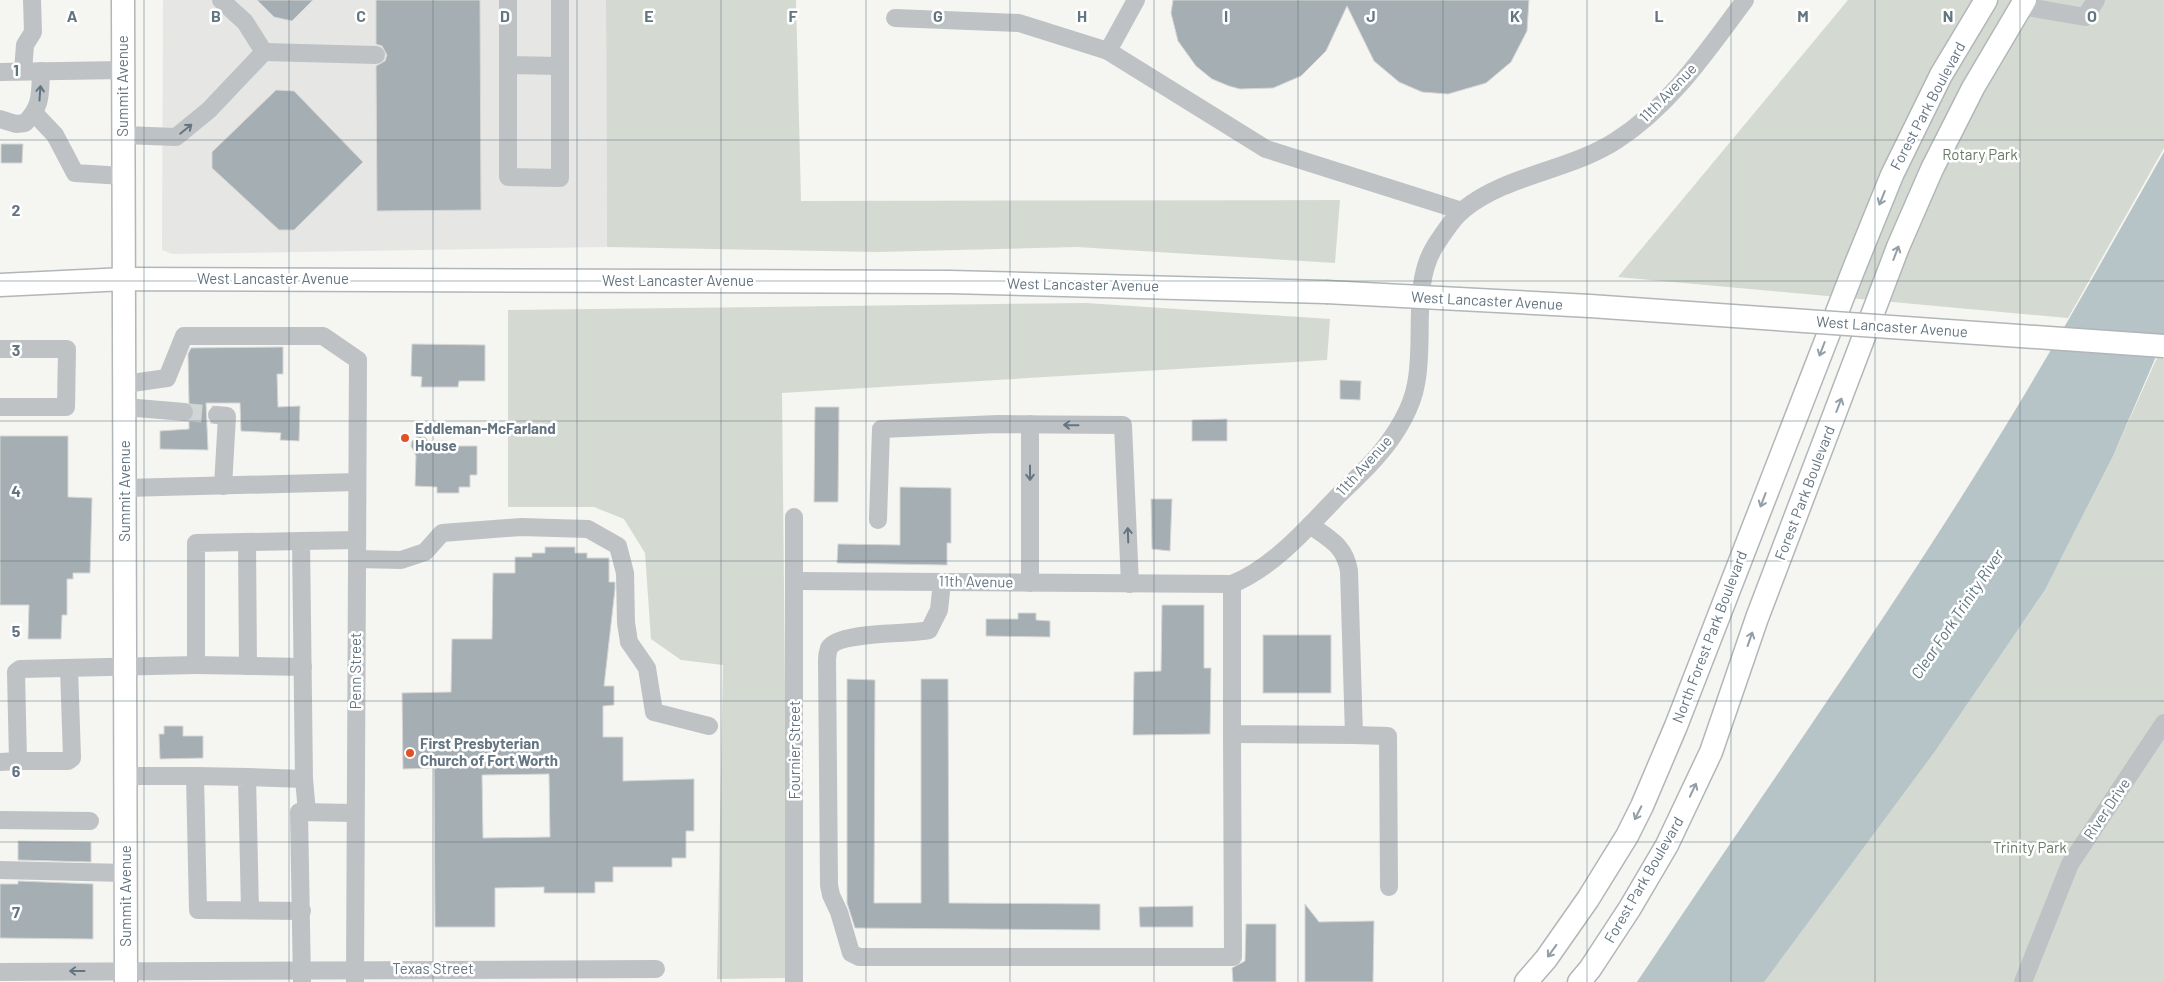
<svg xmlns="http://www.w3.org/2000/svg" width="2164" height="982" font-family="Barlow,sans-serif">
<rect width="100%" height="100%" fill="#f5f5f1"/>
<!-- built -->
<polygon fill="#e6e7e5" points="163,0 606,0 607,247 172,254 162,250"/>
<!-- green -->
<g fill="#d4dad1">
<polygon points="606,0 796,0 801,201 1340,200 1335,263 1077,247 877,252 607,247"/>
<polygon points="1848,0 2164,0 2164,148 2068,318 1618,277"/>
<polygon points="1086,303 1330,319 1327,360 782,393 788,978 717,979 723,665 681,660 651,639 645,553 624,519 594,507 508,507 508,310"/>
<polygon points="2164,342 2164,982 1763,982 1936,750 2045,590 2113,456"/>
</g>
<!-- water -->
<path fill="#b6c3c7" d="M 2164,152 L 2164,338 L 2113,456 L 2045,590 L 1936,750 L 1764,982 L 1637,982 C 1749,813 1867,648 1974,477 C 2041,371 2102,261 2164,152 Z"/>
<!-- building -->
<g fill="#a5aeb3" stroke="#d6d6d4" fill-rule="evenodd">
<polygon points="257,0 313,0 292,21 274,17"/>
<polygon points="376,0 480,0 481,210 377,211 376,66 385,61 387,55 382,46 376,44"/>
<polygon points="1173,0 1529,0 1527,31 1511,62 1486,83 1448,94 1422,92 1399,82 1374,61 1347,6 1326,51 1301,76 1273,88 1240,89 1229,86 1212,79 1196,66 1178,41 1171,13"/>
<polygon points="276,90 294,91 363,162 294,230 279,230 212,168 212,152"/>
<polygon points="1,144 23,144 22,163 1,163"/>
<polygon points="412,344 485,345 485,381 459,381 458,387 421,387 422,377 411,376"/>
<polygon points="283,347 283,374 277,374 278,407 300,406 299,441 280,440 281,433 241,431 240,403 206,403 208,450 160,449 160,431 189,429 189,421 194,413 193,407 189,403 188,354 191,348"/>
<polygon points="1340,380 1361,381 1360,400 1340,399"/>
<polygon points="815,407 839,407 838,502 814,502"/>
<polygon points="1227,419 1227,441 1192,441 1192,420"/>
<polygon points="0,436 68,436 68,497 92,498 90,573 73,573 73,579 67,579 67,615 62,615 61,639 28,639 29,605 0,605"/>
<polygon points="417,436 425,437 428,441 447,441 447,446 477,446 477,475 470,475 470,487 459,487 459,493 437,493 437,487 415,486 416,456 411,446 412,441"/>
<polygon points="900,487 951,488 951,543 947,543 947,565 837,563 838,544 900,545"/>
<polygon points="1151,499 1172,499 1170,551 1152,549"/>
<path d="M 545,547 L 575,547 L 575,553 L 587,553 L 587,558 L 609,558 L 609,582 L 615,582 L 615,589 L 604,686 L 614,686 L 614,705 L 603,706 L 603,737 L 623,737 L 623,781 L 694,779 L 694,831 L 686,831 L 686,858 L 672,858 L 672,867 L 613,867 L 613,882 L 595,882 L 595,893 L 544,893 L 544,887 L 495,888 L 495,927 L 435,927 L 434,768 L 403,769 L 402,693 L 451,692 L 452,639 L 492,639 L 493,573 L 515,573 L 515,557 L 532,557 L 532,553 L 545,553 ZM 549,774 L 550,837 L 483,838 L 482,775 Z"/>
<polygon points="1162,605 1204,605 1204,668 1211,668 1210,734 1133,735 1134,672 1161,671"/>
<polygon points="1018,613 1036,613 1036,620 1050,621 1050,637 986,636 986,619 1018,619"/>
<rect x="1263" y="635" width="68" height="58"/>
<polygon points="847,679 875,680 874,903 921,903 921,679 948,679 949,903 1100,904 1100,930 855,928 847,903"/>
<polygon points="164,726 183,726 183,736 203,736 203,758 160,759 159,734 164,734"/>
<polygon points="18,841 91,842 91,862 18,860"/>
<polygon points="18,881 93,884 93,939 0,938 0,884 18,884"/>
<polygon points="1305,904 1319,922 1374,921 1373,982 1305,982"/>
<polygon points="1193,906 1193,927 1140,927 1139,907"/>
<polygon points="1246,924 1276,924 1276,982 1233,982 1232,968 1245,961"/>
</g>
<g fill="none" stroke-linecap="round" stroke-linejoin="round">
<!-- minor-tunnel -->
<polyline stroke="#d1d5d5" stroke-width="18" stroke-dasharray="18 9" stroke-linecap="butt" points="184,412 217,415"/>
<defs>
<g id="major">
<polyline points="123,0 126,982"/>
<polyline points="0,285 125,279 950,282 1326,292"/>
<polyline points="1526,982 1546,959 1588,899 1627,836 1642,806 1676,726 1853,271 1892,175 1941,75 1986,0"/>
<polyline points="1579,982 1590,969 1630,908 1667,845 1711,752 1757,618 1898,247 1932,169 1973,88 2025,0"/>
</g>
</defs>
<!-- major casing -->
<use href="#major" stroke="#b1b6b9" stroke-width="25"/>
<!-- minor -->
<g stroke="#bec2c5" stroke-width="18">
<polyline points="508,0 508,177 560,178 560,0"/>
<polyline points="2022,6 2085,17 2096,0"/>
<polyline points="895,18 1019,23 1108,51 1136,0"/>
<polyline points="1108,51 1266,149 1462,211"/>
<polyline points="264,52 376,55"/>
<polyline points="508,65 560,66"/>
<polyline points="23,71 25,45 33,32 32,0"/>
<polyline points="0,72 122,70"/>
<polyline points="35,114 55,135 75,173 123,176"/>
<path d="M 0,119 L 16,124 L 25,123 C 42,106 40,94 41,71"/>
<polyline points="123,135 176,137 209,110 264,52 245,22 221,0"/>
<polyline points="0,349 67,349 66,407 0,407"/>
<polyline points="125,384 167,378 184,336 323,336 358,360 355,982"/>
<polyline points="125,407 184,412"/>
<polyline points="217,415 227,416 223,486"/>
<polyline points="1030,424 1030,583"/>
<polyline points="125,488 357,482"/>
<polyline points="878,520 881,429 998,424 1123,425 1130,584"/>
<polyline points="247,542 248,666"/>
<polyline points="357,559 401,560 425,552 442,533 521,527 588,529 618,546 625,573 626,623 629,642 647,668 654,712 709,726"/>
<path d="M 796,581 L 1232,584 C 1273,568 1309,526 1340,494 C 1353,481 1368,468 1380,453 C 1396,434 1412,408 1416,384 C 1425,340 1411,284 1435,246 C 1443,234 1452,219 1463,210 C 1507,174 1570,171 1617,140 C 1671,105 1707,51 1745,0"/>
<path d="M 942,582 L 939,610 L 929,630 C 909,635 839,631 829,648 C 828,651 827,656 827,660 L 829,885 L 831,895 L 839,912 L 851,953 L 859,957 L 1233,957 L 1232,734"/>
<path d="M 1232,584 L 1232,734 L 1354,735 L 1349,571 C 1345,546 1330,539 1310,525"/>
<polyline points="196,665 303,667"/>
<polyline points="1354,735 1388,736 1389,887"/>
<polyline points="18,761 68,761 72,758 69,668"/>
<polyline points="0,762 18,761 16,672 20,669 196,665 196,543 301,541"/>
<polyline points="126,776 195,776 198,910 302,911"/>
<polyline points="195,776 247,777 250,910"/>
<polyline points="247,777 304,779 301,541 357,540"/>
<polyline points="304,779 307,812"/>
<polyline points="0,820 90,821"/>
<polyline points="0,870 126,873"/>
<polyline points="0,972 656,969"/>
<polyline points="302,982 299,812 355,813"/>
<polyline points="794,982 794,517"/>
<polyline points="2023,982 2070,864 2164,723"/>
</g>
<!-- major -->
<use href="#major" stroke="#fff" stroke-width="22"/>
<defs>
<polyline id="major-bridge" points="1326,292 1590,306 2164,346"/>
</defs>
<!-- major-bridge casing -->
<use href="#major-bridge" stroke="#b1b6b9" stroke-width="25" stroke-linecap="butt"/>
<!-- major-bridge -->
<use href="#major-bridge" stroke="#fff" stroke-width="22"/>
</g>
<!-- one-way arrows -->
<defs><path id="oneway-shaft" d="M-6 0H5M1.5-3L5.5 0L1.5 3" fill="none" stroke-width="1.6" stroke-linecap="round" stroke-linejoin="round" transform="scale(1.25)"/></defs>
<g stroke="#647582">
<use href="#oneway-shaft" transform="translate(40 93) rotate(-86)"/>
<use href="#oneway-shaft" transform="translate(186 129) rotate(-39)"/>
<use href="#oneway-shaft" transform="translate(1071 425) rotate(-179)"/>
<use href="#oneway-shaft" transform="translate(1030 473) rotate(90)"/>
<use href="#oneway-shaft" transform="translate(1128 535) rotate(-92)"/>
<use href="#oneway-shaft" transform="translate(77 971) rotate(180)"/>
</g>
<g stroke="#929ea8">
<use href="#oneway-shaft" transform="translate(1882 198) rotate(112)"/>
<use href="#oneway-shaft" transform="translate(1896 253) rotate(-69)"/>
<use href="#oneway-shaft" transform="translate(1822 349) rotate(111)"/>
<use href="#oneway-shaft" transform="translate(1839 405) rotate(-69)"/>
<use href="#oneway-shaft" transform="translate(1763 500) rotate(111)"/>
<use href="#oneway-shaft" transform="translate(1750 639) rotate(-71)"/>
<use href="#oneway-shaft" transform="translate(1693 790) rotate(-65)"/>
<use href="#oneway-shaft" transform="translate(1638 813) rotate(117)"/>
<use href="#oneway-shaft" transform="translate(1552 951) rotate(126)"/>
</g>
<!-- grid -->
<path fill="none" stroke="#647582" stroke-width="1" stroke-opacity="0.55" d="M 144,0 L 144,982M 289,0 L 289,982M 433,0 L 433,982M 577,0 L 577,982M 721,0 L 721,982M 866,0 L 866,982M 1010,0 L 1010,982M 1154,0 L 1154,982M 1298,0 L 1298,982M 1443,0 L 1443,982M 1587,0 L 1587,982M 1731,0 L 1731,982M 1875,0 L 1875,982M 2020,0 L 2020,982M 0,140 L 2164,140M 0,281 L 2164,281M 0,421 L 2164,421M 0,561 L 2164,561M 0,701 L 2164,701M 0,842 L 2164,842"/>
<!-- markers -->
<g fill="#e15026" stroke="#fff" stroke-width="2">
<circle cx="405" cy="438" r="5"/>
<circle cx="410" cy="753" r="5"/>
</g>
<g text-anchor="middle" stroke-width="5" stroke-linejoin="round" paint-order="stroke">
<!-- street labels -->
<g font-size="15" fill="#647582" stroke="#fff">
<text transform="translate(123 86) rotate(-90)" y="5">Summit Avenue</text>
<text transform="translate(1668 93) rotate(-46)" y="5">11th Avenue</text>
<text transform="translate(1928 106) rotate(-62)" y="5">Forest Park Boulevard</text>
<text x="273" y="284">West Lancaster Avenue</text>
<text x="678" y="286">West Lancaster Avenue</text>
<text transform="translate(1083 285) rotate(1)" y="5">West Lancaster Avenue</text>
<text transform="translate(1487 301) rotate(3)" y="5">West Lancaster Avenue</text>
<text transform="translate(1892 327) rotate(4)" y="5">West Lancaster Avenue</text>
<text transform="translate(1364 466) rotate(-48)" y="5">11th Avenue</text>
<text transform="translate(125 491) rotate(-90)" y="5">Summit Avenue</text>
<text transform="translate(1805 493) rotate(-69)" y="5">Forest Park Boulevard</text>
<text transform="translate(976 582) rotate(1)" y="5">11th Avenue</text>
<text transform="translate(1710 637) rotate(-69)" y="5">North Forest Park Boulevard</text>
<text transform="translate(356 671) rotate(-90)" y="5">Penn Street</text>
<text transform="translate(795 750) rotate(-90)" y="5">Fournier Street</text>
<text transform="translate(2107 809) rotate(-56)" y="5">River Drive</text>
<text transform="translate(1644 880) rotate(-60)" y="5">Forest Park Boulevard</text>
<text transform="translate(126 896) rotate(-90)" y="5">Summit Avenue</text>
<text x="433" y="974">Texas Street</text>
</g>
<!-- park labels -->
<g font-size="15" fill="#687963" stroke="#fff">
<text x="1980" y="160">Rotary Park</text>
<text x="2030" y="853">Trinity Park</text>
</g>
<!-- poi labels -->
<g font-size="15" font-weight="bold" fill="#647582" stroke="#fff" text-anchor="start">
<text x="415" y="434">Eddleman-McFarland<tspan x="415" dy="17">House</tspan></text>
<text x="420" y="749">First Presbyterian<tspan x="420" dy="17">Church of Fort Worth</tspan></text>
</g>
<!-- water labels -->
<g font-size="16" font-style="italic" fill="#60777f" stroke="#fff">
<text transform="translate(1957 614) rotate(-56)" y="6">Clear Fork Trinity River</text>
</g>
</g>
<g font-size="16" text-anchor="middle" font-weight="bold" fill="#647582" stroke="#fff" stroke-width="5" stroke-linejoin="round" paint-order="stroke">
<text x="72" y="22">A</text>
<text x="216" y="22">B</text>
<text x="361" y="22">C</text>
<text x="505" y="22">D</text>
<text x="649" y="22">E</text>
<text x="793" y="22">F</text>
<text x="938" y="22">G</text>
<text x="1082" y="22">H</text>
<text x="1226" y="22">I</text>
<text x="1371" y="22">J</text>
<text x="1515" y="22">K</text>
<text x="1659" y="22">L</text>
<text x="1803" y="22">M</text>
<text x="1948" y="22">N</text>
<text x="2092" y="22">O</text>
<text x="16" y="76">1</text>
<text x="16" y="216">2</text>
<text x="16" y="356">3</text>
<text x="16" y="497">4</text>
<text x="16" y="637">5</text>
<text x="16" y="777">6</text>
<text x="16" y="918">7</text>
</g>
</svg>
